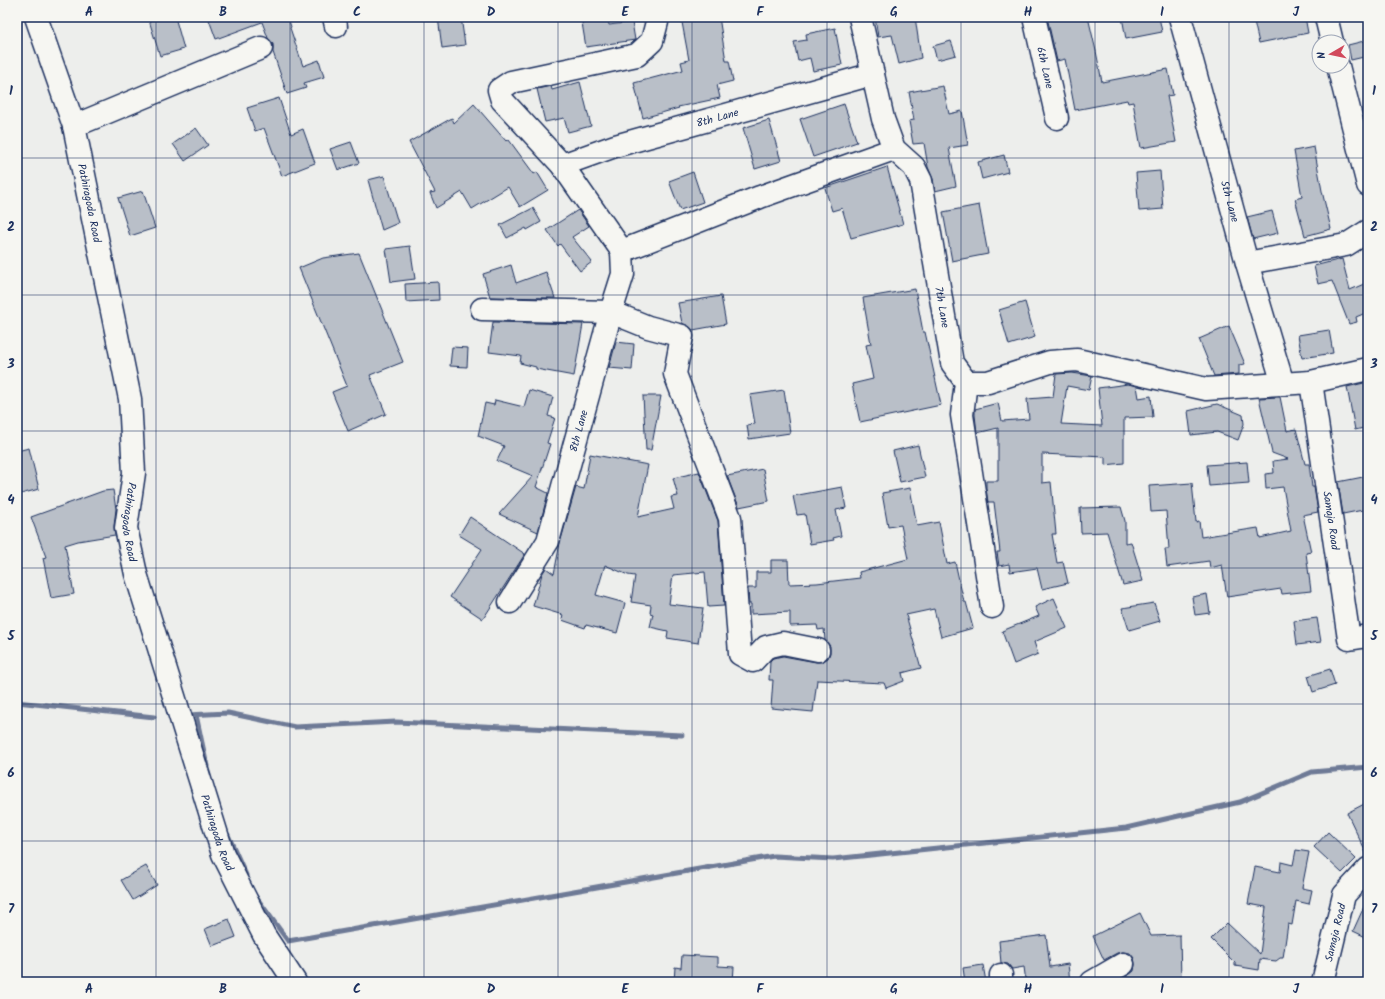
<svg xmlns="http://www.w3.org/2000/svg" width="1385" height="999" font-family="Kalam,sans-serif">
<rect width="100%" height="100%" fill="#edeeec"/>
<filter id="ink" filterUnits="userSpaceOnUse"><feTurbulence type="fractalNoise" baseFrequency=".025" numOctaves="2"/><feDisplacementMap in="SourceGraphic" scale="8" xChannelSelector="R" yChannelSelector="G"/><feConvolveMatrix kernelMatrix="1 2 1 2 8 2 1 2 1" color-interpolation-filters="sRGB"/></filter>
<g filter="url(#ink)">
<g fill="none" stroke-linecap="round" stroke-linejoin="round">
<!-- stream -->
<g stroke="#6e7a96" stroke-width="5">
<polyline points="17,702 154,717"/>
<polyline points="187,715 228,713 295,727 396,722 682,735"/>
<polyline points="196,715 207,766"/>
<polyline points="228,835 246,875"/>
<polyline points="256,897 288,941 774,856 833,859 1126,828 1240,802 1312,772 1368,767"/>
</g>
</g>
<!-- building -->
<g fill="#b9bfc8" stroke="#1b2f5e">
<polygon points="148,17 175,17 184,49 160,56"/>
<polygon points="208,17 288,17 291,27 290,28 303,66 319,60 324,77 304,83 306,88 287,94 273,52 273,44 268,38 262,22 216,39"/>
<polygon points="438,17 461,17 465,45 442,48"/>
<polygon points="681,17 719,17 726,61 729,61 733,81 717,85 720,98 678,107 679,108 643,118 634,83 683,70 681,62 689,60"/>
<polygon points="875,17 915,17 921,58 899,64 892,35 878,37"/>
<polygon points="1047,17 1088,17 1096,51 1102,82 1168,69 1173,95 1167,96 1176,142 1141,148 1133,102 1128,103 1127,100 1075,110 1065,59 1057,61"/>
<polygon points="1122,17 1159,17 1162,32 1126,39"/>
<polygon points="1253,17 1305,17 1308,33 1259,43"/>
<polygon points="608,19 609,25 632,22 635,40 586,47 582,23"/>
<polygon points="835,28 842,65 813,71 810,58 798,61 794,42 807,40 806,34"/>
<polygon points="1368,40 1368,56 1351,60 1348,45"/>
<polygon points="951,41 956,55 937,60 933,46"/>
<polygon points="580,82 591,126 568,132 564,118 545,122 537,89 551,86 552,90"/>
<polygon points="943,86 949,114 962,111 968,145 949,148 956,186 935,191 933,179 928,167 924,143 913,144 909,121 914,120 909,92"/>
<polygon points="279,98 291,134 303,129 315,163 282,176 264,128 255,131 247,108"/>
<polygon points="474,104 506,141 509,140 534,174 537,172 548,190 520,207 508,187 472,209 462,192 436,208 430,193 435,192 409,142 452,118 454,123"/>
<polygon points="844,104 857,142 813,157 800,119"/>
<polygon points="769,120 781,161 755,169 743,128"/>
<polygon points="196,128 208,145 185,161 173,144"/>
<polygon points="351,142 359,163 338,170 330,149"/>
<polygon points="1314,147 1322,191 1331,229 1305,236 1295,199 1302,197 1294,151"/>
<polygon points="1004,155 1008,172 982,179 978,162"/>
<polygon points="887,167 903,224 851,238 842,208 832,211 825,188"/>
<polygon points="1160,171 1163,209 1139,211 1136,173"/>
<polygon points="693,172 703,202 680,210 669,181"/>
<polygon points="384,176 398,223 382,230 368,180"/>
<polygon points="143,191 155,228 130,236 118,198"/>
<polygon points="979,205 988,254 952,261 943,212"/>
<polygon points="533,208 541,222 527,230 526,228 507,238 500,225"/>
<polygon points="578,210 589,226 572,237 592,262 580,271 560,244 558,246 547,230"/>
<polygon points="1272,211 1278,233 1253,239 1247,217"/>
<polygon points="410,246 415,279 391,282 386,249"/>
<polygon points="359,253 403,362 370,375 386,414 348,431 332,392 347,386 299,268 323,258"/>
<polygon points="1342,259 1350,290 1364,284 1368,294 1368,312 1356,317 1357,322 1349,324 1332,281 1318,284 1314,266"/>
<polygon points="511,265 516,283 546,272 555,298 490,297 483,274"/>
<polygon points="438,282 439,300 406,302 405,284"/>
<polygon points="915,289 923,332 925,332 941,405 860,422 852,384 873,379 866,345 871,344 863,298"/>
<polygon points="721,296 726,324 693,330 690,327 682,323 678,303"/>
<polygon points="1025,302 1035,337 1009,345 999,310"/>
<polygon points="493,322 583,324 574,376 536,369 536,367 520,363 521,356 489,352"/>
<polygon points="1229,326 1245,364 1239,365 1239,374 1214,376 1199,339"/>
<polygon points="1329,330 1333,353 1302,358 1298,335"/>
<polygon points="616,342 634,344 632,370 609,368"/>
<polygon points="452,347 468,348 467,367 450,366"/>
<polygon points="1072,373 1092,376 1089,390 1067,386 1061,424 1102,426 1098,388 1128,384 1137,386 1139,398 1151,396 1153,417 1124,418 1124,463 1105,465 1105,457 1042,454 1042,483 1051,482 1056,534 1052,534 1057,563 1063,562 1068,583 1042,589 1037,568 1010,572 1009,564 999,566 997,552 1000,552 994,502 988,502 986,488 986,481 998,481 998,428 977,433 975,415 975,409 998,403 1002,421 1029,419 1027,399 1053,397 1056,374"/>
<polygon points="1368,382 1368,427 1355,430 1347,387"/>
<polygon points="529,390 553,397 548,416 555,418 547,443 550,444 536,487 548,493 538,532 499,514 533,476 497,461 504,446 478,436 485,403 494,405 495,400 524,407"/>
<polygon points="784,390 790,433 749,439 747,425 755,424 750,395"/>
<polygon points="643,396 661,396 651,450 646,450"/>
<polygon points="1280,397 1287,431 1296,429 1305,464 1309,464 1312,487 1314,487 1318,512 1303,515 1311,552 1306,553 1311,591 1282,594 1281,589 1227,597 1222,565 1210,568 1209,561 1167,567 1165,549 1169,549 1166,511 1151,512 1149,486 1192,483 1196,522 1199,521 1201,537 1258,528 1260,538 1291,531 1283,487 1266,489 1265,474 1274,473 1273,461 1288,459 1272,453 1259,398"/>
<polygon points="1217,404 1243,415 1244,424 1238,440 1217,432 1191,435 1188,411"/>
<polygon points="918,445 925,477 900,482 893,451"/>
<polygon points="29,448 39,489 17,495 17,451"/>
<polygon points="590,454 648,465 638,517 674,509 671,497 678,496 673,478 699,472 718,521 724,606 708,607 705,572 673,575 669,604 703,608 698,643 667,638 668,631 650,627 653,614 650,613 651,605 631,602 635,576 628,575 605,565 596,595 625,603 617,633 586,625 585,628 562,620 563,615 533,606 542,574 546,568 554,574 560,543 576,487 584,489"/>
<polygon points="1247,462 1249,483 1209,486 1207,465"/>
<polygon points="763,469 769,501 739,507 727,476"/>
<polygon points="1368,476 1368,509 1343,514 1338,482"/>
<polygon points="842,487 846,508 836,510 841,536 833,538 834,540 810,544 805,514 797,515 793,496"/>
<polygon points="910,488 917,526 939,522 947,564 955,562 964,602 966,602 973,628 941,637 934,609 906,615 921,668 902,673 904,681 886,688 884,683 817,680 813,712 771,708 773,680 769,680 770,661 773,658 783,656 816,662 822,662 828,658 830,653 830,646 825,640 824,629 818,630 817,625 790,626 790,612 751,614 751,604 749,604 748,588 756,588 756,572 771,572 771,560 788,560 789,584 817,583 860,578 859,572 908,559 901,525 888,527 882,493"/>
<polygon points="113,490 116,509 114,526 115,535 78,541 65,545 74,594 51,598 43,558 46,557 31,517 103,491"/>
<polygon points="1121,507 1125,521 1125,543 1131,542 1143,581 1123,585 1107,532 1081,533 1080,508"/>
<polygon points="470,517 525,554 483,619 450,597 482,549 459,535"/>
<polygon points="1207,594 1210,613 1195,615 1192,597"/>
<polygon points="1054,598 1067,628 1034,642 1038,654 1014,664 1002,631 1039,616 1035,607"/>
<polygon points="1154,603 1160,621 1129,630 1122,608"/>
<polygon points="1317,618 1321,642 1297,645 1294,621"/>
<polygon points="1330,669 1335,685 1313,692 1308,676"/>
<polygon points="1368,802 1368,857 1347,813"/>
<polygon points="1328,832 1356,859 1342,873 1314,847"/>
<polygon points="1296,850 1309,852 1302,888 1312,890 1309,904 1296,901 1292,925 1288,924 1283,958 1280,958 1276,961 1260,959 1259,970 1235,966 1235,963 1211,939 1227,923 1260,954 1266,907 1248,904 1255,867 1280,872 1281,862 1293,865"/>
<polygon points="146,866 157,885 133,900 121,880"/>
<polygon points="1368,898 1368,938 1353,931"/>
<polygon points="1140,913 1151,936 1180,935 1181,982 1127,982 1126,977 1134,971 1135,964 1134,958 1130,953 1123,952 1117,953 1104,960 1093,936"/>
<polygon points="229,919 236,937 212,946 205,929"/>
<polygon points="1046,935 1050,967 1068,964 1070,982 1026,982 1024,967 1012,969 1008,964 1001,963 999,941"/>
<polygon points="682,955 718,957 718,966 734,967 733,982 674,982 675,967 681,968"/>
<polygon points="983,965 986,982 965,982 963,968"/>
</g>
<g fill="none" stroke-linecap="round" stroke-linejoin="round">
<defs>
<g id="minor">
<path id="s1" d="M 36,17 L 74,126 L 130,399 L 134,473 L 126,528 L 136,574 L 223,854 L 264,935 L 295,982"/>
<polyline points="334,17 336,26"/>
<path id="s2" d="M 656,17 L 657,22 L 652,41 L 637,55 L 511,82 L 499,90 L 502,100 L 562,165 L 615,146 L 873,74"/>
<path id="s3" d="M 860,17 L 883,119 L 894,149 L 914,167 L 921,181 L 952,363 L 966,382 L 962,415 L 992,607"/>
<path id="s4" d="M 1034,17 L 1057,118"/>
<path id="s5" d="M 1180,17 L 1247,263 L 1283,384"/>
<polyline points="1326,17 1332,42"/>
<polyline points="1338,66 1368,185"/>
<polyline points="74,126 261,48"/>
<polyline points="562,165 622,251 760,197 894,149"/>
<polyline points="1247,263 1346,245 1368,231"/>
<polyline points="482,309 611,312 648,327 682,336 675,374 730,518 740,654 753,661 766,647 783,643 818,650"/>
<polyline points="966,382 988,382 1050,362 1077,360 1206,389 1311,382 1368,369"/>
<path id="s6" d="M 1311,382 L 1349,639 L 1368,636"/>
<path id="s7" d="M 510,602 L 548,541 L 611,312 L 623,274 L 622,251"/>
<polyline points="1001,975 1001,982"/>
<polyline points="1092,982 1123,964"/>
<path id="s8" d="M 1323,982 L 1344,895 L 1368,869"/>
</g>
</defs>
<!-- minor casing -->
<use href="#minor" stroke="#1b2f5e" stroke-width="25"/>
<!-- minor -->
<use href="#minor" stroke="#f6f6f2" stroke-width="22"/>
</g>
</g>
<!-- grid -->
<path fill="none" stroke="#1b2f5e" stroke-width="1" stroke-opacity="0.55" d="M 156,17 L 156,982M 290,17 L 290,982M 424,17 L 424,982M 558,17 L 558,982M 692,17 L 692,982M 827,17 L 827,982M 961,17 L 961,982M 1095,17 L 1095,982M 1229,17 L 1229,982M 17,158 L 1368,158M 17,295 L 1368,295M 17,431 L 1368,431M 17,568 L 1368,568M 17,704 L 1368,704M 17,841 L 1368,841"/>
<g text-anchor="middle" stroke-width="4" stroke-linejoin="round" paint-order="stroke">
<!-- street labels -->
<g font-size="11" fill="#1b2f5e" stroke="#f6f6f2">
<text dy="4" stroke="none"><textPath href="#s4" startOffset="52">6th Lane</textPath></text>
<text dy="4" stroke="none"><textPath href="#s2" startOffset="450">8th Lane</textPath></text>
<text dy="4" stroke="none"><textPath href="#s5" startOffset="191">5th Lane</textPath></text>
<text dy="4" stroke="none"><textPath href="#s1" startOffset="194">Pathiragoda Road</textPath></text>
<text dy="4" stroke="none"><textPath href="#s3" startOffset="307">7th Lane</textPath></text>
<text dy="4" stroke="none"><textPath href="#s7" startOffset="186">8th Lane</textPath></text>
<text dy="4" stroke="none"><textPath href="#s6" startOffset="140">Samaja Road</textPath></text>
<text dy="4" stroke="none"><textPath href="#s1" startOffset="518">Pathiragoda Road</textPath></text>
<text dy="4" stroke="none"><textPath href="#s1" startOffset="842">Pathiragoda Road</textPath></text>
<text dy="4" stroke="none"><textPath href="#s8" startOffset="51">Samaja Road</textPath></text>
</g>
</g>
<!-- margin -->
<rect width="1385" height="999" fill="none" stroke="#f6f6f2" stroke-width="44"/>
<!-- north arrow -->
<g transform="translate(1331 54) rotate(261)"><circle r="19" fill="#f6f6f2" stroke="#9ea6b7"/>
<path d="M0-3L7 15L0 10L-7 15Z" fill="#d1495b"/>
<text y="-6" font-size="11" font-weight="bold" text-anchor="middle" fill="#1b2f5e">N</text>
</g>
<rect x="22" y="22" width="1341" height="955" fill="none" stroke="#1b2f5e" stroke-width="1.5"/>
<g font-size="13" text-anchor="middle" font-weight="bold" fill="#1b2f5e">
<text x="89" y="16">A</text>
<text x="223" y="16">B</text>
<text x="357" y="16">C</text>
<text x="491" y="16">D</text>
<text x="625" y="16">E</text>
<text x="760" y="16">F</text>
<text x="894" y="16">G</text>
<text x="1028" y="16">H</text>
<text x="1162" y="16">I</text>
<text x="1296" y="16">J</text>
<text x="11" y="95">1</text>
<text x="1374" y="95">1</text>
<text x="11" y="231">2</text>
<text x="1374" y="231">2</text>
<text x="11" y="368">3</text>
<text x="1374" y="368">3</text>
<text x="11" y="504">4</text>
<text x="1374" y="504">4</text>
<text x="11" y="640">5</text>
<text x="1374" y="640">5</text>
<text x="11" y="777">6</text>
<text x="1374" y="777">6</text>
<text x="11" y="913">7</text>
<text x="1374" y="913">7</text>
<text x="89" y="993">A</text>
<text x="223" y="993">B</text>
<text x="357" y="993">C</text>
<text x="491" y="993">D</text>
<text x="625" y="993">E</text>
<text x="760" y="993">F</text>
<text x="894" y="993">G</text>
<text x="1028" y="993">H</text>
<text x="1162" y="993">I</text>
<text x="1296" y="993">J</text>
</g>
</svg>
